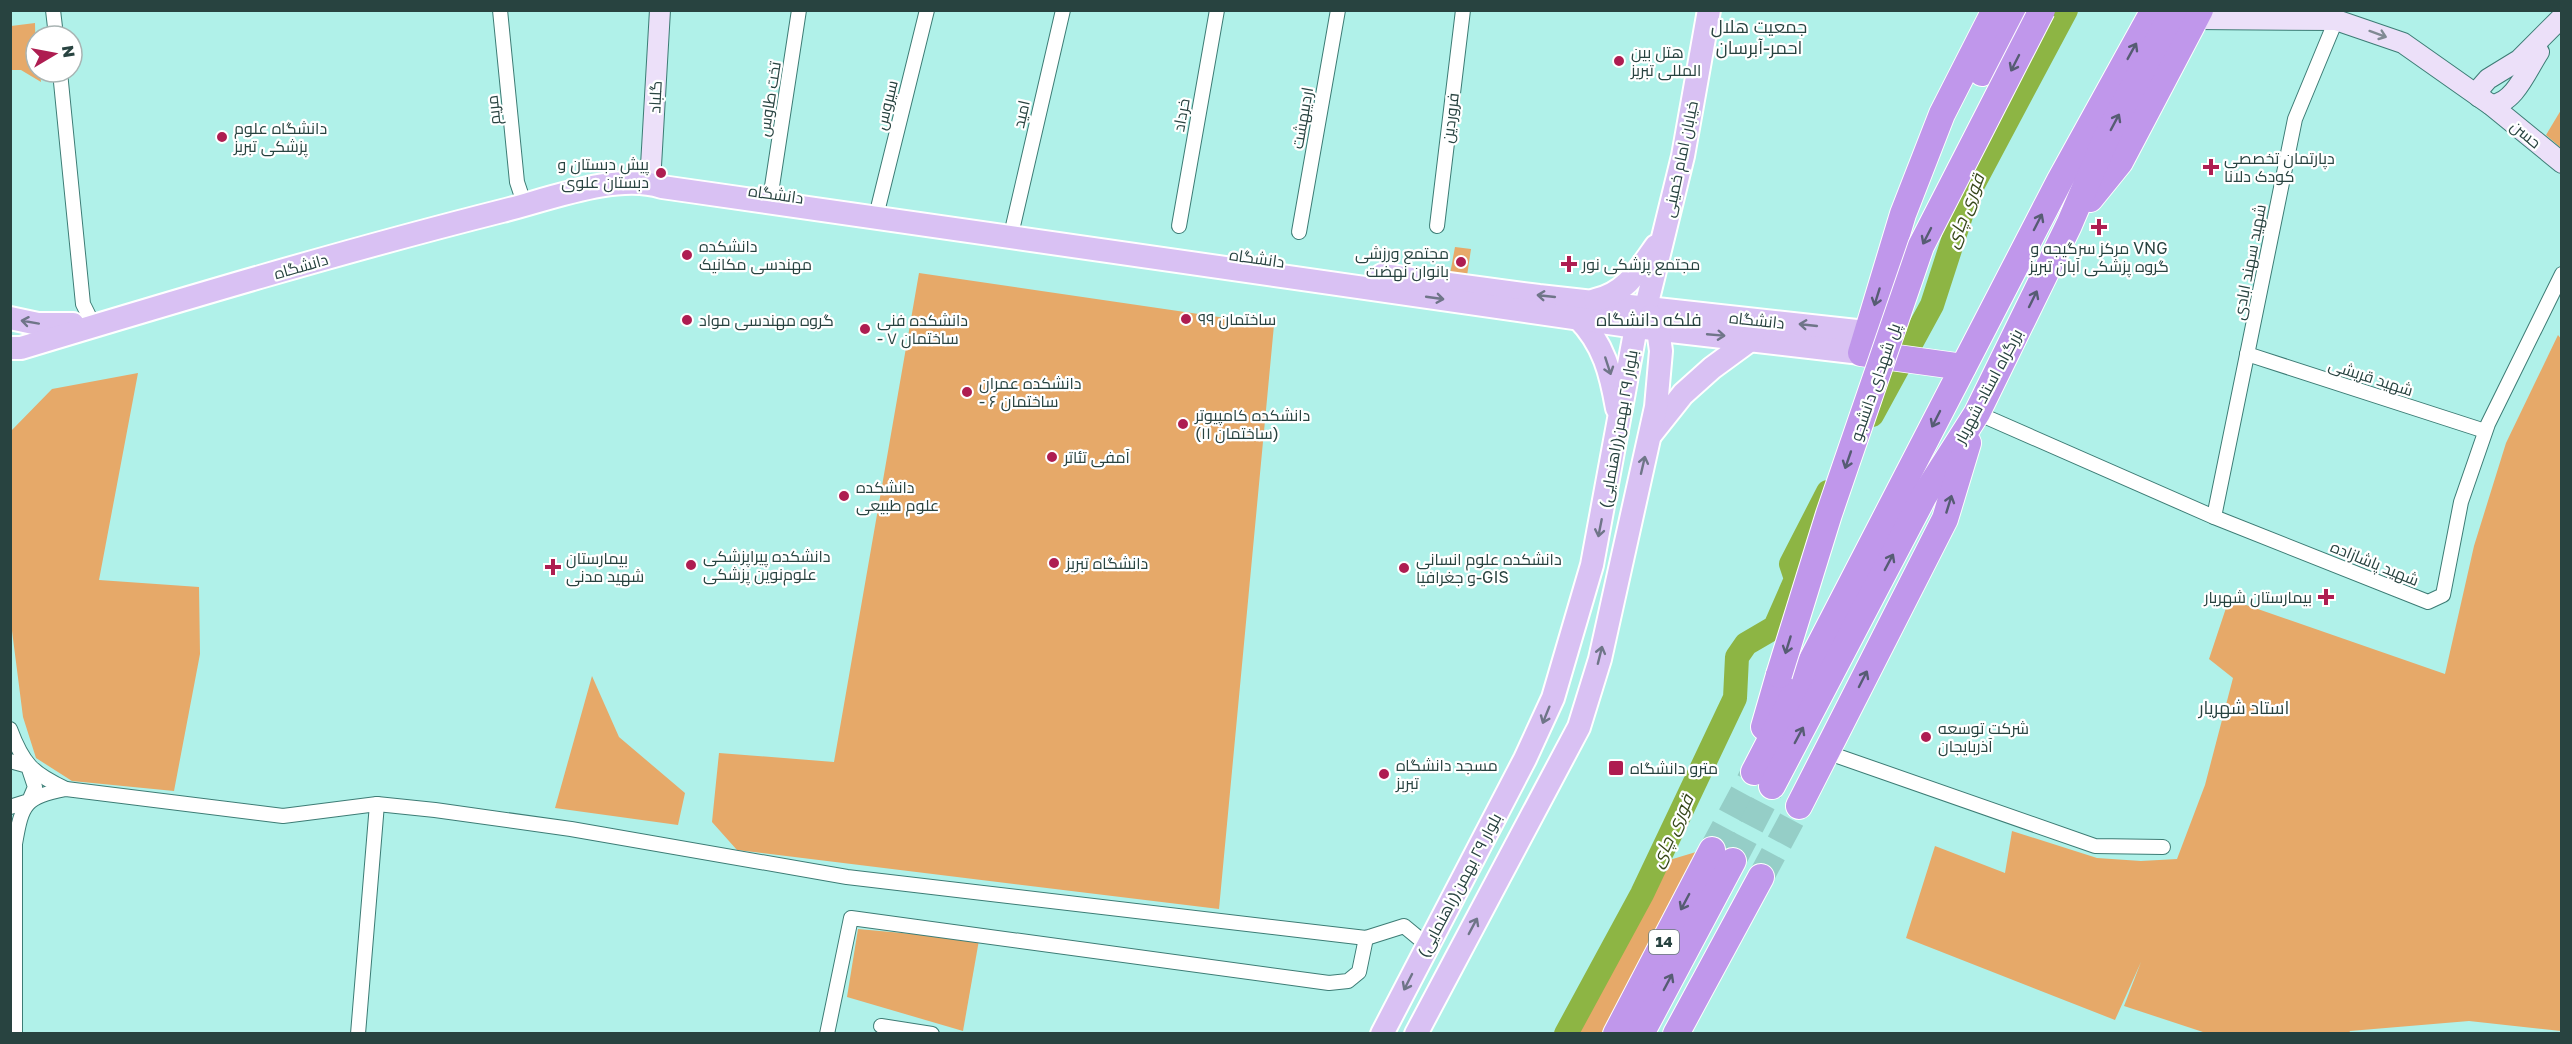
<svg xmlns="http://www.w3.org/2000/svg" width="2572" height="1044" font-family="'Golos Text',Cairo,sans-serif">
<rect width="100%" height="100%" fill="#b0f1e9"/>
<!-- green -->
<g fill="#e6a969">
<polygon points="35,23 36,72 40,72 41,82 21,70 11,70 11,26"/>
<polygon points="2561,110 2561,148 2546,135"/>
<polygon points="1455,247 1471,249 1467,276 1450,274"/>
<polygon points="919,273 1274,325 1219,909 737,850 712,822 719,753 834,762"/>
<polygon points="2558,335 2562,340 2561,1031 2469,1021 2350,1031 2349,1033 2206,1033 2124,1006 2141,962 2115,1020 1906,938 1935,846 2005,873 2012,831 2097,858 2141,861 2177,859 2205,785 2233,678 2209,659 2229,599 2445,674 2474,546 2506,443"/>
<polygon points="138,373 99,580 199,587 200,654 174,791 72,781 36,758 23,717 11,623 11,431 52,389"/>
<polygon points="592,676 619,737 685,793 678,825 555,808"/>
<polygon points="1696,852 1686,883 1607,1033 1573,1034 1666,861"/>
<polygon points="858,929 979,940 963,1031 847,997"/>
</g>
<g fill="none" stroke-linecap="round" stroke-linejoin="round">
<!-- river -->
<g stroke="#8db544" stroke-width="24">
<polyline points="1872,415 1932,305 1968,194 2066,10"/>
<polyline points="1566,1034 1642,894 1735,698 1737,657 1746,644 1775,627 1796,579 1791,564 1828,492"/>
</g>
<!-- highway-tunnel -->
<g stroke="#95cec7" stroke-width="26" stroke-dasharray="26 13" stroke-linecap="butt">
<polyline points="1712,850 1754,772"/>
<polyline points="1733,861 1772,786"/>
<polyline points="1761,877 1799,806"/>
</g>
<defs>
<g id="street">
<polyline points="53,10 56,36"/>
<polyline points="500,10 517,182 525,206"/>
<polyline points="60,72 83,304 93,324"/>
<polyline points="771,193 799,10"/>
<polyline points="878,208 927,10"/>
<polyline points="1013,226 1063,10"/>
<polyline points="1179,226 1217,10"/>
<polyline points="1437,226 1463,10"/>
<polyline points="1299,232 1338,10"/>
<polyline points="2247,354 2485,431"/>
<polyline points="1977,413 2214,517 2428,602 2443,595 2461,502 2488,424 2562,274"/>
<polyline points="2214,517 2295,119 2336,20"/>
<path d="M 10,729 C 23,764 32,773 66,789"/>
<polyline points="1826,752 2095,846 2163,847"/>
<polyline points="10,761 28,766 35,787 29,801 10,807"/>
<polyline points="881,1026 932,1034"/>
<path d="M 15,1034 L 15,844 C 22,803 25,797 66,789 L 283,816 L 377,804 L 435,810 L 571,829 L 847,877 L 1366,938 L 1404,926 L 1427,945"/>
<polyline points="358,1034 377,804"/>
<polyline points="827,1034 851,918 1329,983 1348,981 1359,972 1366,938"/>
</g>
<g id="secondary">
<polyline points="2196,19 2336,20 2403,43 2491,105 2562,163"/>
<polyline points="2479,97 2481,87 2488,79 2519,60 2562,17"/>
<path d="M 2491,105 C 2514,104 2527,70 2539,52"/>
<polyline points="650,183 660,10"/>
</g>
<g id="primary">
<polyline points="1382,275 1539,296 1866,332"/>
<path d="M 1595,300 C 1625,294 1639,270 1656,246"/>
<polyline points="10,318 38,324 73,324"/>
<path d="M 1578,318 C 1604,344 1611,374 1617,408"/>
<path d="M 10,348 L 21,348 C 180,300 340,252 502,211 C 547,200 617,172 662,187 L 1636,327 L 1861,353"/>
<polyline points="1652,433 1683,394 1712,368 1753,338"/>
<polyline points="1382,1034 1525,759 1553,698 1592,565 1636,327 1646,307 1683,156 1709,10"/>
<polyline points="1416,1034 1579,727 1600,659 1656,407 1661,351 1658,329 1651,316"/>
</g>
<g id="highway">
<polyline points="1982,73 2017,10"/>
<polyline points="2090,199 2120,162 2200,10"/>
<polyline points="1963,367 1861,353 1903,214 1942,114 1995,10"/>
<polyline points="1764,727 1779,675"/>
<polyline points="1754,772 2060,180 2154,10"/>
<polyline points="1772,786 1924,496 1977,413 2069,225 2107,136 2174,10"/>
<polyline points="1799,806 1945,519 1968,443"/>
<polyline points="1616,1034 1712,850"/>
<polyline points="1641,1034 1733,861"/>
<polyline points="1676,1034 1761,877"/>
</g>
</defs>
<!-- street casing -->
<use href="#street" stroke="#3d7c75" stroke-width="16"/>
<!-- secondary casing -->
<use href="#secondary" stroke="#3d7c75" stroke-width="22"/>
<!-- primary casing -->
<use href="#primary" stroke="#fff" stroke-width="26"/>
<!-- highway casing -->
<use href="#highway" stroke="#fff" stroke-width="28"/>
<!-- street -->
<use href="#street" stroke="#fff" stroke-width="14"/>
<!-- secondary -->
<use href="#secondary" stroke="#ece0f9" stroke-width="20"/>
<!-- primary -->
<use href="#primary" stroke="#d9c1f3" stroke-width="22"/>
<!-- highway -->
<use href="#highway" stroke="#c097eb" stroke-width="26"/>
<defs>
<polyline id="highway-bridge" points="1779,675 1829,514 1921,246 2042,10"/>
</defs>
<!-- highway-bridge casing -->
<use href="#highway-bridge" stroke="#fff" stroke-width="28" stroke-linecap="butt"/>
<!-- highway-bridge -->
<use href="#highway-bridge" stroke="#c097eb" stroke-width="26"/>
</g>
<!-- one-way arrows -->
<defs><path id="oneway-shaft" d="M-6 0H5M1.5-3L5.5 0L1.5 3" fill="none" stroke-width="1.6" stroke-linecap="round" stroke-linejoin="round" transform="scale(1.5)"/></defs>
<use stroke="#808a93" href="#oneway-shaft" transform="translate(2378 34) rotate(20)"/>
<g stroke="#565c73">
<use href="#oneway-shaft" transform="translate(2132 51) rotate(-61)"/>
<use href="#oneway-shaft" transform="translate(2015 63) rotate(117)"/>
<use href="#oneway-shaft" transform="translate(2115 122) rotate(-62)"/>
<use href="#oneway-shaft" transform="translate(2038 222) rotate(-63)"/>
<use href="#oneway-shaft" transform="translate(1927 236) rotate(117)"/>
<use href="#oneway-shaft" transform="translate(1877 297) rotate(107)"/>
<use href="#oneway-shaft" transform="translate(2033 299) rotate(-64)"/>
<use href="#oneway-shaft" transform="translate(1936 419) rotate(117)"/>
<use href="#oneway-shaft" transform="translate(1848 460) rotate(109)"/>
<use href="#oneway-shaft" transform="translate(1949 504) rotate(-73)"/>
<use href="#oneway-shaft" transform="translate(1889 562) rotate(-62)"/>
<use href="#oneway-shaft" transform="translate(1788 645) rotate(107)"/>
<use href="#oneway-shaft" transform="translate(1863 679) rotate(-63)"/>
<use href="#oneway-shaft" transform="translate(1799 735) rotate(-62)"/>
<use href="#oneway-shaft" transform="translate(1685 902) rotate(118)"/>
<use href="#oneway-shaft" transform="translate(1668 982) rotate(-62)"/>
</g>
<g stroke="#6f7588">
<use href="#oneway-shaft" transform="translate(1546 296) rotate(-174)"/>
<use href="#oneway-shaft" transform="translate(1435 298) rotate(8)"/>
<use href="#oneway-shaft" transform="translate(30 322) rotate(-170)"/>
<use href="#oneway-shaft" transform="translate(1808 325) rotate(-174)"/>
<use href="#oneway-shaft" transform="translate(1716 335) rotate(5)"/>
<use href="#oneway-shaft" transform="translate(1608 366) rotate(72)"/>
<use href="#oneway-shaft" transform="translate(1643 465) rotate(-77)"/>
<use href="#oneway-shaft" transform="translate(1600 528) rotate(101)"/>
<use href="#oneway-shaft" transform="translate(1600 655) rotate(-76)"/>
<use href="#oneway-shaft" transform="translate(1546 715) rotate(112)"/>
<use href="#oneway-shaft" transform="translate(1473 926) rotate(-62)"/>
<use href="#oneway-shaft" transform="translate(1408 982) rotate(117)"/>
</g>
<!-- markers -->
<g fill="#ae1d51" stroke="#fff" stroke-width="2">
<circle cx="1619" cy="61" r="6"/>
<circle cx="222" cy="137" r="6"/>
<path d="M2208 158h6v6h6v6h-6v6h-6v-6h-6v-6h6z"/>
<circle cx="661" cy="173" r="6"/>
<path d="M2096 218h6v6h6v6h-6v6h-6v-6h-6v-6h6z"/>
<circle cx="687" cy="255" r="6"/>
<circle cx="1461" cy="262" r="6"/>
<path d="M1566 255h6v6h6v6h-6v6h-6v-6h-6v-6h6z"/>
<circle cx="1186" cy="319" r="6"/>
<circle cx="687" cy="320" r="6"/>
<circle cx="865" cy="329" r="6"/>
<circle cx="967" cy="392" r="6"/>
<circle cx="1183" cy="424" r="6"/>
<circle cx="1052" cy="457" r="6"/>
<circle cx="844" cy="496" r="6"/>
<circle cx="1054" cy="563" r="6"/>
<circle cx="691" cy="565" r="6"/>
<path d="M550 558h6v6h6v6h-6v6h-6v-6h-6v-6h6z"/>
<circle cx="1404" cy="568" r="6"/>
<path d="M2323 588h6v6h6v6h-6v6h-6v-6h-6v-6h6z"/>
<circle cx="1926" cy="737" r="6"/>
<rect x="1608" y="760" width="16" height="16" rx="3"/>
<circle cx="1384" cy="774" r="6"/>
</g>
<g text-anchor="middle" stroke-width="4.5" stroke-linejoin="round" paint-order="stroke">
<!-- shield labels -->
<rect fill="#fff" stroke="#687b79" stroke-width="1.5" x="1649" y="930" width="30" height="24" rx="4.5"/>
<g font-size="15" font-weight="bold" fill="#284340">
<text x="1664" y="947">14</text>
</g>
<!-- poi labels -->
<g font-size="16" fill="#284340" stroke="#fff" text-anchor="start">
<text x="1631" y="58">هتل بین<tspan x="1631" dy="18">المللی تبریز</tspan></text>
<text x="234" y="134">دانشگاه علوم<tspan x="234" dy="18">پزشکی تبریز</tspan></text>
<text x="2224" y="164">دپارتمان تخصصی<tspan x="2224" dy="18">کودک دلانا</tspan></text>
<text x="649" y="170" text-anchor="end">پیش دبستان و<tspan x="649" dy="18">دبستان علوی</tspan></text>
<text x="699" y="252">دانشکده<tspan x="699" dy="18">مهندسی مکانیک</tspan></text>
<text x="2099" y="254" text-anchor="middle">مرکز سرگیجه و VNG<tspan x="2099" dy="18">گروه پزشکی آبان تبریز</tspan></text>
<text x="1449" y="259" text-anchor="end">مجتمع ورزشی<tspan x="1449" dy="18">بانوان نهضت</tspan></text>
<text x="1582" y="270">مجتمع پزشکی نور</text>
<text x="1198" y="325">ساختمان ۹۹</text>
<text x="699" y="326">گروه مهندسی مواد</text>
<text x="877" y="326">دانشکده فنی<tspan x="877" dy="18">- ساختمان ۷</tspan></text>
<text x="979" y="389">دانشکده عمران<tspan x="979" dy="18">- ساختمان ۶</tspan></text>
<text x="1195" y="421">دانشکده کامپیوتر<tspan x="1195" dy="18">(ساختمان ۱۱)</tspan></text>
<text x="1064" y="463">آمفی تئاتر</text>
<text x="856" y="493">دانشکده<tspan x="856" dy="18">علوم طبیعی</tspan></text>
<text x="703" y="562">دانشکده پیراپزشکی<tspan x="703" dy="18">علوم‌نوین پزشکی</tspan></text>
<text x="566" y="564">بیمارستان<tspan x="566" dy="18">شهید مدنی</tspan></text>
<text x="1416" y="565">دانشکده علوم انسانی<tspan x="1416" dy="18">و جغرافیا-GIS</tspan></text>
<text x="1066" y="569">دانشگاه تبریز</text>
<text x="2312" y="603" text-anchor="end">بیمارستان شهریار</text>
<text x="1938" y="734">شرکت توسعه<tspan x="1938" dy="18">آذربایجان</tspan></text>
<text x="1396" y="771">مسجد دانشگاه<tspan x="1396" dy="18">تبربز</tspan></text>
<text x="1630" y="774">مترو دانشگاه</text>
</g>
<!-- street labels -->
<g font-size="16" fill="#284340" stroke="#fff">
<text transform="translate(655 97) rotate(-87)" y="6">گلباد</text>
<text transform="translate(769 99) rotate(-81)" y="6">تخت طاوس</text>
<text transform="translate(886 105) rotate(-76)" y="6">سیروس</text>
<text transform="translate(493 110) rotate(-96)" y="6">مریم</text>
<text transform="translate(1021 114) rotate(-77)" y="6">امید</text>
<text transform="translate(1181 115) rotate(-80)" y="6">خرداد</text>
<text transform="translate(1302 118) rotate(-80)" y="6">اردیبهشت</text>
<text transform="translate(1450 118) rotate(-83)" y="6">فروردین</text>
<text transform="translate(2526 134) rotate(39)" y="6">حسن</text>
<text transform="translate(1680 159) rotate(-78)" y="6">خیابان امام خمینی</text>
<text transform="translate(776 194) rotate(8)" y="6">دانشگاه</text>
<text transform="translate(1257 258) rotate(8)" y="6">دانشگاه</text>
<text transform="translate(2249 262) rotate(-79)" y="6">شهید سهند ابادی</text>
<text transform="translate(301 266) rotate(-16)" y="6">دانشگاه</text>
<text transform="translate(1757 320) rotate(6)" y="6">دانشگاه</text>
<text transform="translate(2371 377) rotate(18)" y="6">شهید قریشی</text>
<text transform="translate(1875 382) rotate(-71)" y="6">پل شهدای دانشجو</text>
<text transform="translate(1988 386) rotate(-62)" y="6">بزرگراه استاد شهریار</text>
<text transform="translate(1618 429) rotate(-80)" y="6">بلوار ٢٩ بهمن(راهنمایی)</text>
<text transform="translate(2375 563) rotate(22)" y="6">شهید پاشازاده</text>
<text transform="translate(1459 885) rotate(-62)" y="6">بلوار ٢٩ بهمن(راهنمایی)</text>
</g>
<!-- neighbourhood labels -->
<g font-size="18" fill="#284340" stroke="#fff">
<text x="1759" y="33">جمعیت هلال<tspan x="1759" dy="21">احمر-آبرسان</tspan></text>
<text x="1649" y="326">فلکه دانشگاه</text>
<text x="2244" y="714">استاد شهریار</text>
</g>
<!-- water labels -->
<g font-size="18" font-style="italic" fill="#37481b" stroke="#fff">
<text transform="translate(1965 211) rotate(-69)" y="6">قوری چای</text>
<text transform="translate(1672 831) rotate(-65)" y="6">قوری چای</text>
</g>
</g>
<!-- border -->
<rect width="2572" height="1044" fill="none" stroke="#284340" stroke-width="24"/>
<!-- north arrow -->
<g transform="translate(54 54) rotate(80)"><circle r="28" fill="#ffffff" stroke="#a9b4b3" stroke-width="1.5"/>
<path d="M0-4.5L10 22L0 15L-10 22Z" fill="#ae1d51"/>
<text y="-9" font-size="16" font-weight="bold" text-anchor="middle" fill="#284340">N</text>
</g>
</svg>
